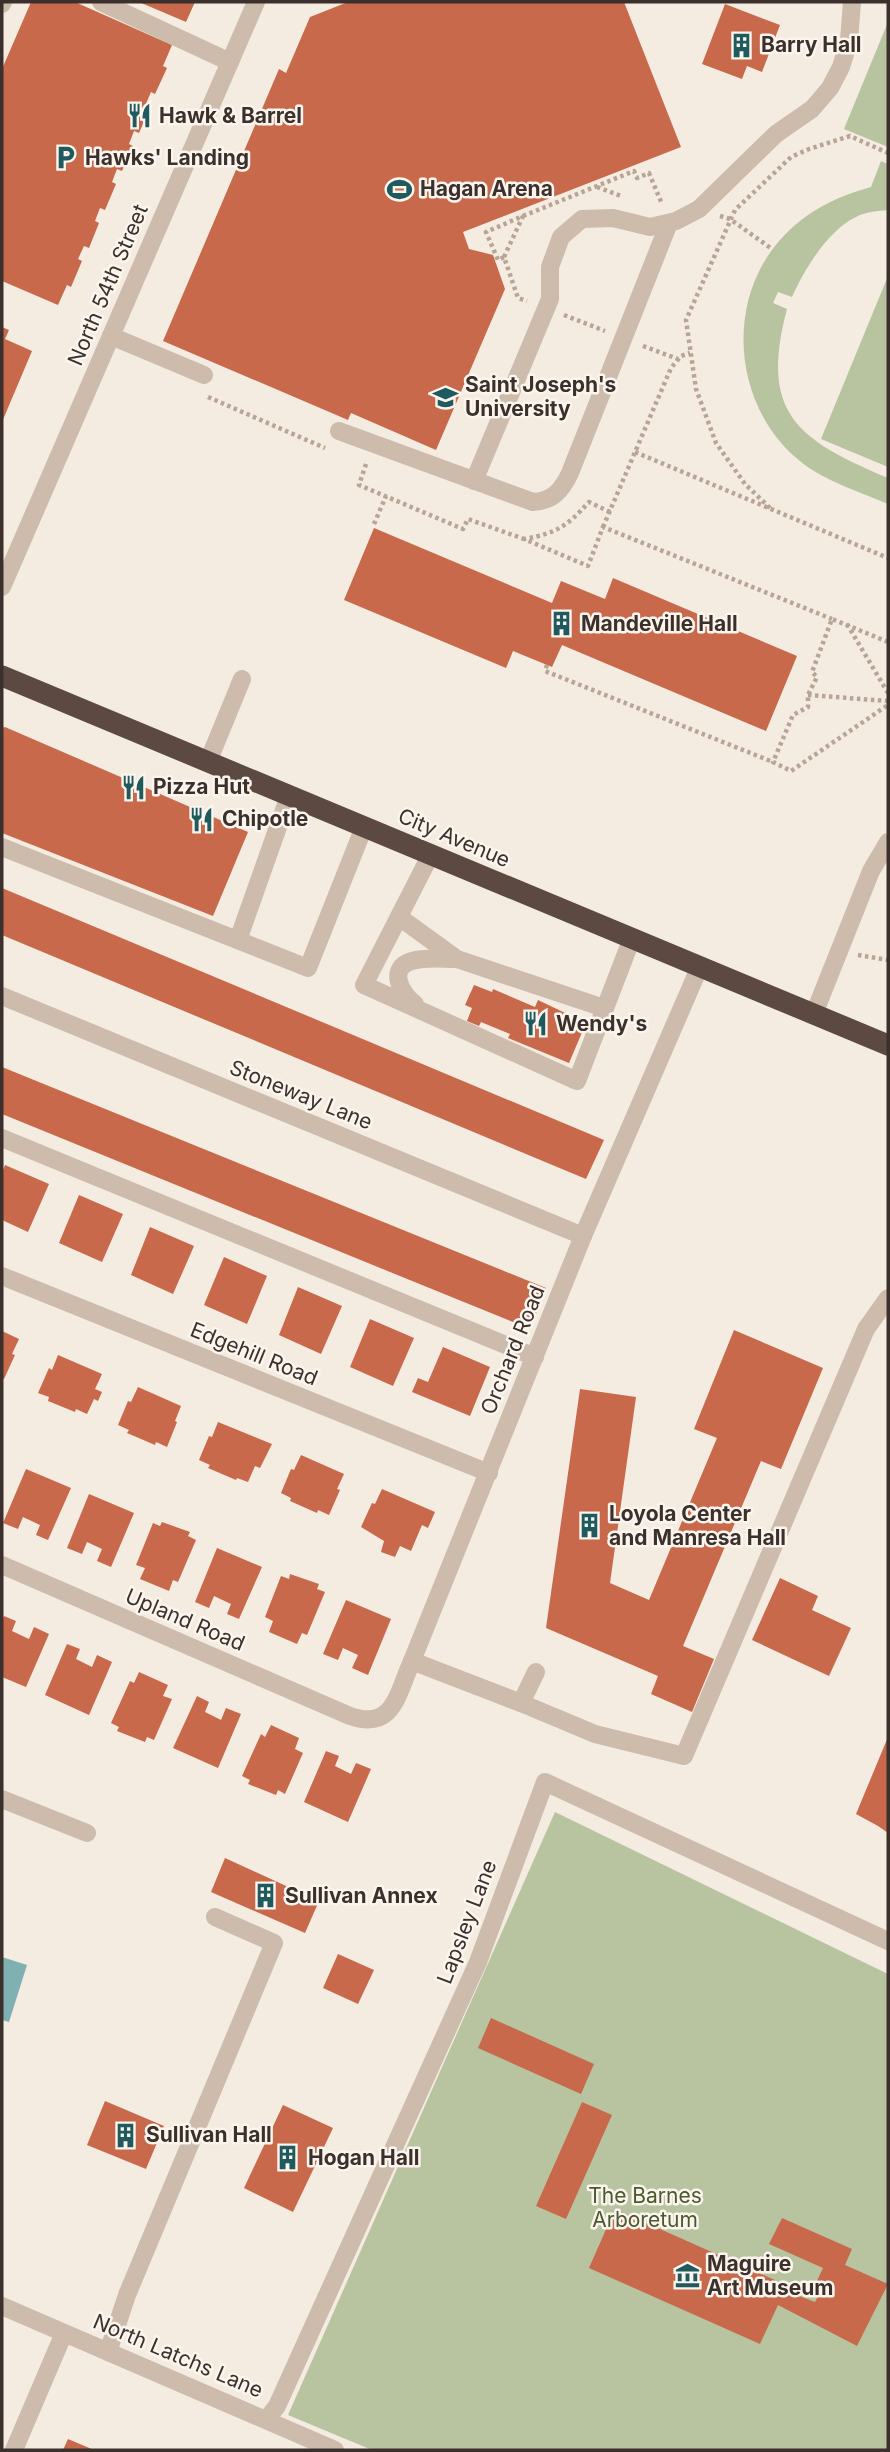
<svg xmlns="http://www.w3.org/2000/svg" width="890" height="2452" font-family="Inter,sans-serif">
<rect width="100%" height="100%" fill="#f4ebe1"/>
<!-- green -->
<g fill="#b8c4a0">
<polygon points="888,22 888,147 844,129"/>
<path d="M 881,161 L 888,164 L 888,210 C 878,211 865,212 856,217 C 828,230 804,270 792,297 L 778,292 L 773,303 L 787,309 C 759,414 798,440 888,478 L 888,504 C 856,490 820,480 794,456 C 733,401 726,301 780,240 C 805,212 835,197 871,187 Z"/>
<polygon points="888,276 888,467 821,439"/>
<polygon points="555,1812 888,1974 888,2450 372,2450 288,2415"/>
</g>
<!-- water -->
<polygon fill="#7fb0b2" points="2,1957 27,1965 9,2022 2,2020"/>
<!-- building -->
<g fill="#c8694b">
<polygon points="31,2 75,2 172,45 163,66 167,68 155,94 151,92 145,106 150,108 139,133 134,131 129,144 133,146 122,171 117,169 112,182 116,184 105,210 100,208 95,221 99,223 89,248 84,246 78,259 82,261 71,287 67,285 58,305 2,281 2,69"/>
<polygon points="139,2 195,2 186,22"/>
<polygon points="348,2 624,2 681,147 463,232 469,249 493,255 505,289 436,450 351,413 348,420 163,341 279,69 286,73 310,17"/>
<polygon points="725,4 780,25 762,72 747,66 742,79 702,64"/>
<polygon points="2,327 9,330 5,339 32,351 2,422"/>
<polygon points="374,528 552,603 561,581 605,599 613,578 797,656 766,731 562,645 552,667 513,651 506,668 344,600"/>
<polygon points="5,727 248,832 213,916 2,833 2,728"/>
<polygon points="2,888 604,1140 586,1179 2,935"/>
<polygon points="474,985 492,992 493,989 535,1007 538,1000 586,1023 569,1063 508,1038 510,1034 481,1022 479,1026 467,1021 472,1008 465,1005"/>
<polygon points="2,1067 546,1288 530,1329 2,1114"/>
<polygon points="5,1165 49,1184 28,1232 2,1220 2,1173"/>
<polygon points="79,1195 123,1214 102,1262 59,1243"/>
<polygon points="150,1227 194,1246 173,1294 131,1275"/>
<polygon points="224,1257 267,1276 247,1324 204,1305"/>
<polygon points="298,1287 342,1306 321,1354 279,1335"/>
<polygon points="370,1319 414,1338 393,1386 350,1367"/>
<polygon points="734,1330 823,1368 781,1469 761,1461 683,1646 714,1659 692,1712 651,1694 658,1676 546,1628 580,1389 636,1397 610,1583 649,1600 717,1438 694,1429"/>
<polygon points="2,1331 19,1339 12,1354 15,1355 4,1379 2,1378"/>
<polygon points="443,1347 490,1367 470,1416 412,1392 418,1378 428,1382"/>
<polygon points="58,1355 102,1374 95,1389 102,1392 98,1401 94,1399 87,1414 76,1409 75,1412 48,1401 49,1397 38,1393 49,1368 52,1370"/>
<polygon points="138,1387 181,1406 175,1421 177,1422 167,1447 156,1442 155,1445 127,1433 129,1430 118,1425 128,1401 131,1402"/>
<polygon points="218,1422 272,1444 260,1468 255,1466 248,1482 237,1478 236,1480 208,1468 210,1465 199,1460 209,1436 212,1437"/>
<polygon points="301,1455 344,1474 337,1489 340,1490 329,1515 318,1510 317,1513 290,1501 291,1498 281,1493 291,1469 294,1470"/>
<polygon points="26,1469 71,1488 48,1540 36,1535 40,1525 23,1517 18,1529 3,1523"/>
<polygon points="382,1489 435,1512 428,1528 422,1525 411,1551 400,1546 395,1557 381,1552 384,1541 361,1527 372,1503 375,1504"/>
<polygon points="89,1494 134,1513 111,1567 97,1561 102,1549 87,1542 82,1554 67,1548"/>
<polygon points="162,1522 190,1532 188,1536 196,1540 178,1582 173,1580 169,1591 140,1579 145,1568 136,1565 153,1523 160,1526"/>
<polygon points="217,1548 262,1567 239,1619 227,1614 231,1604 214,1596 209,1608 195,1602"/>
<polygon points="290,1574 319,1584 317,1589 325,1592 307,1635 302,1633 297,1644 269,1632 273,1621 265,1617 281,1576 289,1579"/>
<polygon points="780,1578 818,1596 812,1610 851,1628 829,1676 752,1640"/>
<polygon points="346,1600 391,1619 368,1675 352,1668 358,1655 343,1648 338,1660 323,1654"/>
<polygon points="4,1616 16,1621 12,1631 29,1639 34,1627 49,1634 26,1687 2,1677 2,1621"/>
<polygon points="67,1644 80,1649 76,1659 92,1667 97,1655 112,1662 89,1715 45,1695"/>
<polygon points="139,1672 168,1685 163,1696 172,1699 154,1740 147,1737 145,1742 117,1731 119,1727 111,1723 130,1681 134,1683"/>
<polygon points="197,1696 209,1702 205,1712 221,1720 226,1708 241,1714 218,1768 173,1748"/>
<polygon points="271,1725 299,1738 295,1749 303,1753 285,1794 278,1790 276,1795 248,1784 250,1780 242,1776 261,1734 265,1737"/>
<polygon points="888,1737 888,1833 878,1826 856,1814"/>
<polygon points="326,1751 339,1756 335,1766 351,1774 356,1763 371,1769 348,1822 304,1802"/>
<polygon points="225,1858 319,1901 305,1933 211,1892"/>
<polygon points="338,1954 374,1970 358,2004 323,1988"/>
<polygon points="491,2018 594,2064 581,2094 478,2048"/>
<polygon points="105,2101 164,2126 146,2169 87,2145"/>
<polygon points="582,2102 612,2115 566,2219 536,2206"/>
<polygon points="283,2105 333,2128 293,2212 244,2188"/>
<polygon points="615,2209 786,2285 784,2290 815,2302 822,2288 815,2285 823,2268 769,2244 782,2218 852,2249 845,2265 888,2284 857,2346 778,2305 760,2344 589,2268"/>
<polygon points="68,2439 94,2450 63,2450"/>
</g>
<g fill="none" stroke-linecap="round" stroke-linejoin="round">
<!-- path -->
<g stroke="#b9a596" stroke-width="4.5" stroke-dasharray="3.5 3.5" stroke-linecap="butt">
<polyline points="597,187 621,196"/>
<polyline points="523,216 634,171 637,178 649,173 662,204"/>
<polyline points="720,216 730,219 772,249"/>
<polyline points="504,257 523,216 486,232 498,260 504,257 518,298 527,301"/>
<polyline points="564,315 605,331"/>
<polyline points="643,346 678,359"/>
<polyline points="208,397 325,448"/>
<polyline points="635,452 888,558"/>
<polyline points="366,464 359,485 463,529 468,519 524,539"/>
<polyline points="770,508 745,484 716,443 696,389 686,320 735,210 791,157 809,149 850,136 888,153"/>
<path d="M 610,512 L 589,502 C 566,527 557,533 524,539 L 588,566 L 603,527 L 832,619"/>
<polyline points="374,524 386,496"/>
<polyline points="603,527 671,368 681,356 690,353"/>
<polyline points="847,624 888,693"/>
<polyline points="888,642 832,619 812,672 817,677 808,695 808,707 793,715 773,762 791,771 888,705"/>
<polyline points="547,665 545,671 773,762"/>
<polyline points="808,695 888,701"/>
<polyline points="858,955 888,960"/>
</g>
<!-- minor -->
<g stroke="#cdbbac" stroke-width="18">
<polyline points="101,2 230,62"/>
<polyline points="2,4 3,2"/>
<polyline points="111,336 204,375"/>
<path d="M 339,431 L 533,502 C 553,501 562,490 570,473 L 669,223"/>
<polyline points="474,481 550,299 550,267 561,237 582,219 613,218 650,227 676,221 699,209 776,134 812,109 830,88 841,67 849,41 852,2"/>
<polyline points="2,587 256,2"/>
<polyline points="208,762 242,679"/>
<polyline points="2,847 308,968 364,827"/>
<polyline points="431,854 364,985 577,1081 632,938"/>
<polyline points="399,917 457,959 604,1008"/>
<polyline points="238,940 289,796"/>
<polyline points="2,996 583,1236"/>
<path d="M 415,1004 C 401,994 387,968 412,961 C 425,957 443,959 457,959"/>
<polyline points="814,1014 871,871 888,842"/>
<polyline points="2,1138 535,1357"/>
<polyline points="2,1276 489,1473"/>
<path d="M 2,1565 L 350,1716 C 394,1731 397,1694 412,1661 L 583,1236 L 700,966"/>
<polyline points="412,1661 521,1703"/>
<polyline points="536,1672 521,1703 595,1734 684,1756 866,1329 888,1298"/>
<polyline points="2,1799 87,1833"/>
<polyline points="2,2306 335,2450"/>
<polyline points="108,2352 127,2295 274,1943 215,1917"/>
<polyline points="267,2419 277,2406 478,1962 545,1782 888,1941"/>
<polyline points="14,2450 64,2333"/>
</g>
<!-- highway -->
<polyline stroke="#5c4a42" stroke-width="21" points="2,676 888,1045"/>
</g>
<!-- icons -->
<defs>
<symbol id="building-bare" viewBox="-9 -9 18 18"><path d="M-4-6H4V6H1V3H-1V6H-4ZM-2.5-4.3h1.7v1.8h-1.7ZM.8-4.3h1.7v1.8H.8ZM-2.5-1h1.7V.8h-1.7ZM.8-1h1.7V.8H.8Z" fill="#1f5a5e" stroke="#fbf5ee" stroke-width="2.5" paint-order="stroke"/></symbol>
<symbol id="restaurant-bare" viewBox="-9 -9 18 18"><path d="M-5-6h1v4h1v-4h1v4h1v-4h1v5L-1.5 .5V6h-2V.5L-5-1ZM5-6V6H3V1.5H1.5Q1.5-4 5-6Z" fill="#1f5a5e" stroke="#fbf5ee" stroke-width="2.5" paint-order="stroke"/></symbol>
<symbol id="parking-bare" viewBox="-9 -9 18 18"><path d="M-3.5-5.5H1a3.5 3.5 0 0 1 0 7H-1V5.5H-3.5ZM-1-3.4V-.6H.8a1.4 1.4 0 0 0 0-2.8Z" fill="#1f5a5e" stroke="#fbf5ee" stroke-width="2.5" paint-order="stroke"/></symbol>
<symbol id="stadium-bare" viewBox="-9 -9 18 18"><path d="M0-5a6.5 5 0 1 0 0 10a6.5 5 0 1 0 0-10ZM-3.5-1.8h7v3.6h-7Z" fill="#1f5a5e" stroke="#fbf5ee" stroke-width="2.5" paint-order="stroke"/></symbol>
<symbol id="university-bare" viewBox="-9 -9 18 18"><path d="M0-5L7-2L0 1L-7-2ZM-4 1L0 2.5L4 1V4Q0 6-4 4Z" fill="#1f5a5e" stroke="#fbf5ee" stroke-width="2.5" paint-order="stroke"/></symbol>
<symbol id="museum-bare" viewBox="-9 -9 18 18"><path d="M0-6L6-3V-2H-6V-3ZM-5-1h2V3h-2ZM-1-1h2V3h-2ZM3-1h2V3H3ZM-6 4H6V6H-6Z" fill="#1f5a5e" stroke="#fbf5ee" stroke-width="2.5" paint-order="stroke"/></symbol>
</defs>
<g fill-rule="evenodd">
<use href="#building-bare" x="724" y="28" width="35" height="35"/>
<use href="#restaurant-bare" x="122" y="98" width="35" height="35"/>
<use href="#parking-bare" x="48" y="140" width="35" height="35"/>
<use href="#stadium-bare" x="382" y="172" width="35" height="35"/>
<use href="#university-bare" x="428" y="380" width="35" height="35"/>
<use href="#building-bare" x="544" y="606" width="35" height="35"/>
<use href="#restaurant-bare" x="116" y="770" width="35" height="35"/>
<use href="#restaurant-bare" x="184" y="802" width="35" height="35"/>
<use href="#restaurant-bare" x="518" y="1006" width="35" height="35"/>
<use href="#building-bare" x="572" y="1508" width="35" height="35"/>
<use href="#building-bare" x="248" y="1878" width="35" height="35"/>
<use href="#building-bare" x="108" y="2118" width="35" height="35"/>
<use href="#building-bare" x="270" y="2140" width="35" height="35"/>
<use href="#museum-bare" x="670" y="2258" width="35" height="35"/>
</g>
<g text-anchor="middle" stroke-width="5" stroke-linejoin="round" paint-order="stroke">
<!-- poi labels -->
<g font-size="21" font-weight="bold" fill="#3b302b" stroke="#fbf5ee" text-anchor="start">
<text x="761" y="52">Barry Hall</text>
<text x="159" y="123">Hawk &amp; Barrel</text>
<text x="85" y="165">Hawks' Landing</text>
<text x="420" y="196">Hagan Arena</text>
<text x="465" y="392">Saint Joseph's<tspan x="465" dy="24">University</tspan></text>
<text x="581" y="631">Mandeville Hall</text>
<text x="153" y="794">Pizza Hut</text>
<text x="222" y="826">Chipotle</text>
<text x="556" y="1031">Wendy's</text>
<text x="609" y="1521">Loyola Center<tspan x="609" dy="24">and Manresa Hall</tspan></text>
<text x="285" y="1903">Sullivan Annex</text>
<text x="146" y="2142">Sullivan Hall</text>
<text x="308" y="2165">Hogan Hall</text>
<text x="707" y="2271">Maguire<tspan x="707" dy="24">Art Museum</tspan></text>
</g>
<!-- street labels -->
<g font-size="21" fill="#3b302b" stroke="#fbf5ee">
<text transform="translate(108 285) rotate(-67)" y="7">North 54th Street</text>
<text transform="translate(454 838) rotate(23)" y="7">City Avenue</text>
<text transform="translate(301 1095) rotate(22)" y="7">Stoneway Lane</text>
<text transform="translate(513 1350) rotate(-68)" y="7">Orchard Road</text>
<text transform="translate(254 1354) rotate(22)" y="7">Edgehill Road</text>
<text transform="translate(185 1620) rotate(23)" y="7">Upland Road</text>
<text transform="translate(467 1922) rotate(-69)" y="7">Lapsley Lane</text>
<text transform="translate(178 2356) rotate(23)" y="7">North Latchs Lane</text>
</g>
<!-- park labels -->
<g font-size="21" fill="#4a5a2e" stroke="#fbf5ee">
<text x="645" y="2203">The Barnes<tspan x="645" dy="24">Arboretum</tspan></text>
</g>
</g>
<!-- border -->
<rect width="890" height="2452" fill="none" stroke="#3b302b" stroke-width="7"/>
</svg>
